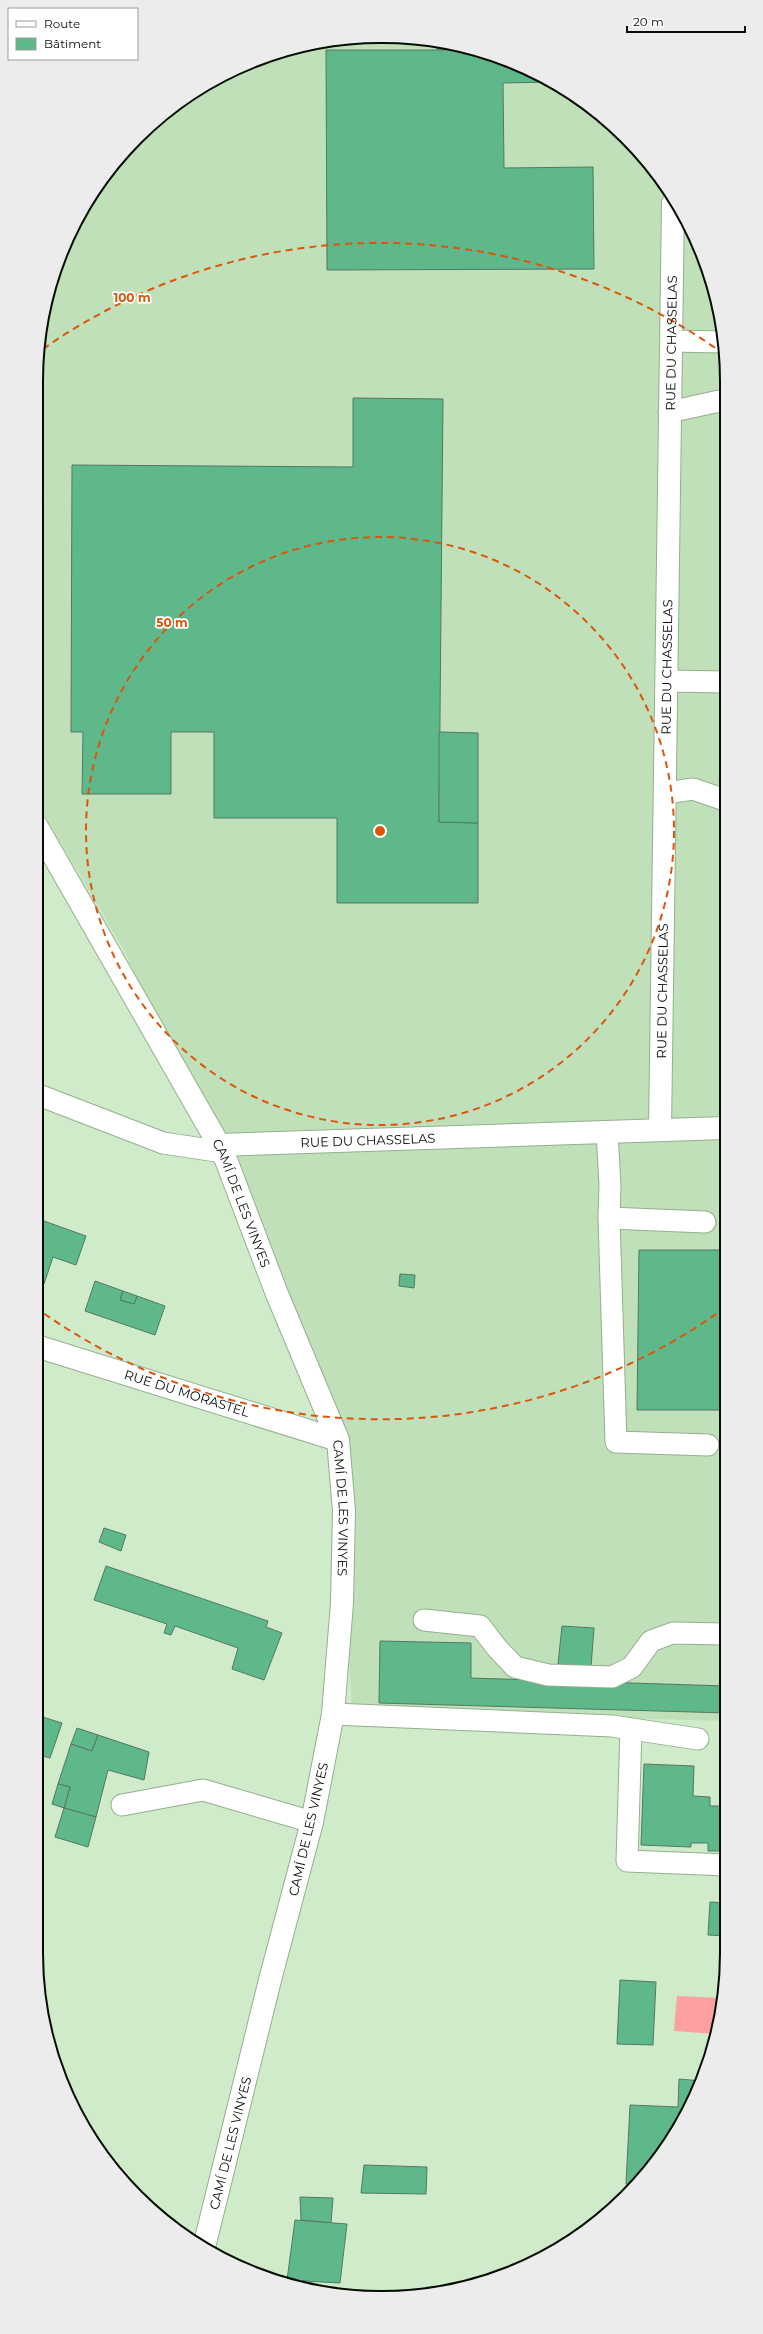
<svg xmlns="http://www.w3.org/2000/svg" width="763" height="2334" font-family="Montserrat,sans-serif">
<rect width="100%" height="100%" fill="#cfebc9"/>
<!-- built -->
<polygon fill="#bfe0b8" points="382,36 449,43 554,82 626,137 691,229 724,336 727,1721 352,1711 336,1414 125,952 36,801 36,382 43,314 62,249 94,189 137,137 190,94 249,62 314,43"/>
<!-- water -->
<polygon fill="#fda0a1" points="677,1996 722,1998 720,2020 716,2034 674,2031"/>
<!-- building -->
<g fill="#5eb88a" stroke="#537863">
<polygon points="437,41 449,43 467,50 437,50"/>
<polygon points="326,50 467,50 554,82 503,83 504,168 593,167 594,269 327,270"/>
<polygon points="353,398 443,399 439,822 478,823 478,903 337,903 337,818 214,818 214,732 171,732 171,794 82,794 83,732 71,732 72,465 353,467"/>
<polygon points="439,732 478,733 478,823 439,822"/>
<polygon points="36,1218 44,1221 41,1229 36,1227"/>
<polygon points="44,1221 86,1236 76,1265 53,1257 44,1284 36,1281 36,1227 41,1229"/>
<polygon points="639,1250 726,1250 726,1410 637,1410"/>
<polygon points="400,1274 415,1275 414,1288 399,1286"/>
<polygon points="95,1281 123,1291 120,1300 134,1304 137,1296 165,1306 155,1335 85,1311"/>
<polygon points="123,1291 137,1296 134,1304 120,1300"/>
<polygon points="104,1528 126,1535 121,1551 99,1542"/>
<polygon points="106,1566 268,1621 266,1627 282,1633 264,1680 232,1669 238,1648 175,1626 171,1635 164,1633 167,1624 94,1600"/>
<polygon points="562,1626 594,1628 591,1667 558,1664"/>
<polygon points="380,1641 471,1643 471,1678 727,1686 727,1713 379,1703"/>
<polygon points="36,1715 62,1723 50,1758 36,1754"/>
<polygon points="77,1728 98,1735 92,1751 71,1744"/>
<polygon points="98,1735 149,1752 144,1780 108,1770 96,1817 64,1808 70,1787 58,1784 71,1744 92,1751"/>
<polygon points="644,1764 694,1766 693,1796 710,1797 710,1806 727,1806 727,1851 708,1851 708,1843 691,1843 691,1847 641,1845"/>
<polygon points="58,1784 70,1787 64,1808 52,1804"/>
<polygon points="64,1808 96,1817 88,1847 55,1837"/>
<polygon points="710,1902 727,1903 727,1936 708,1935"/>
<polygon points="620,1980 656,1982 653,2045 617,2044"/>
<polygon points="679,2079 702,2081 669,2144 636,2184 626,2184 630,2105 678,2107"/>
<polygon points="364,2165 427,2167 426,2194 361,2193"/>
<polygon points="300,2197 333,2198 331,2223 301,2220"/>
<polygon points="295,2220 347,2224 340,2283 287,2280"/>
</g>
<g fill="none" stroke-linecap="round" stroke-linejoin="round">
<defs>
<g id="service">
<polyline points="671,341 724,342"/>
<polyline points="669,412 724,400"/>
<polyline points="667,681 725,682"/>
<polyline points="666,793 693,789 725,800"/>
<polyline points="36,1094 163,1143 223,1152"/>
<polyline points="607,1132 610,1185 609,1218 616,1442 708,1445"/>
<polyline points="609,1218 705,1222"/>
<polyline points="424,1620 480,1626 497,1648 515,1667 548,1675 612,1677 632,1667 651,1641 673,1633 726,1634"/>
<polyline points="333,1714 612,1726 698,1739"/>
<polyline points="631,1729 627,1861 727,1865"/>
<polyline points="122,1805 203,1790 312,1822"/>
</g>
<g id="minor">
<path id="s1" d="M 36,825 L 223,1152 L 277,1294 L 338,1440 L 344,1511 L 342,1603 L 333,1714 L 312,1822 L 270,1980 L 204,2247"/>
<path id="s2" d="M 660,1130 L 673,203"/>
<path id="s3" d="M 220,1145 L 725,1128"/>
<path id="s4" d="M 36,1346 L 338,1440"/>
</g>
</defs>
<!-- service casing -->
<use href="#service" stroke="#95af8f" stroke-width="23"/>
<!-- minor casing -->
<use href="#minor" stroke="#95af8f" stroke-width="24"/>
<!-- service -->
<use href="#service" stroke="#fff" stroke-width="21"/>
<!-- minor -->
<use href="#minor" stroke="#fff" stroke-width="22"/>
</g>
<!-- distance rings -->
<g fill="none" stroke="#dd550c" stroke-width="2" stroke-dasharray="7 5">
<circle cx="380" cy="831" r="294"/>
<path d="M726 1307A588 588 0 0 1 39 1310M43 349A588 588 0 0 1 721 352"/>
</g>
<g text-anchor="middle" stroke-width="3.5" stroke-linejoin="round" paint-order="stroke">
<!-- street labels -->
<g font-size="13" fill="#060e04" stroke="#fff">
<text dy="5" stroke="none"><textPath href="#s2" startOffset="787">RUE DU CHASSELAS</textPath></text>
<text dy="5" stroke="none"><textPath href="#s2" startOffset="463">RUE DU CHASSELAS</textPath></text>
<text dy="5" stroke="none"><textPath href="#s2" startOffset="139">RUE DU CHASSELAS</textPath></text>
<text dy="5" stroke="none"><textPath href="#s3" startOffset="148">RUE DU CHASSELAS</textPath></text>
<text dy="5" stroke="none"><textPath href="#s1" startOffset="431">CAMÍ DE LES VINYES</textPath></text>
<text dy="5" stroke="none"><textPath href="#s4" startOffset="158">RUE DU MORASTEL</textPath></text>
<text dy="5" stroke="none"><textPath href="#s1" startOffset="755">CAMÍ DE LES VINYES</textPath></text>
<text transform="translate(308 1829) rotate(-77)" y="5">CAMÍ DE LES VINYES</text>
<text transform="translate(230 2143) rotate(-76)" y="5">CAMÍ DE LES VINYES</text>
</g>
</g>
<!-- crop -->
<path d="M0 0H763V2334H0ZM381 43H382A338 338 0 0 1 720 381V1953A338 338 0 0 1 382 2291H381A338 338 0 0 1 43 1953V381A338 338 0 0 1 381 43Z" fill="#ebeceb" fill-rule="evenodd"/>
<path fill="none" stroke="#060e04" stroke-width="2" d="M381 43H382A338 338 0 0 1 720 381V1953A338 338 0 0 1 382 2291H381A338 338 0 0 1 43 1953V381A338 338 0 0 1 381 43Z"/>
<circle cx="380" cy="831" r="6" fill="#dd550c" stroke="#fff" stroke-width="2"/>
<g font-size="12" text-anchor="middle" font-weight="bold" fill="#dd550c" stroke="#fff" stroke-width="3.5" stroke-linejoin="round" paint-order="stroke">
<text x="132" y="302">100 m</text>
<text x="172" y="627">50 m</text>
</g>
<!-- legend -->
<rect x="8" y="8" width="130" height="52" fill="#ffffff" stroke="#9b9f9b"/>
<rect x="16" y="21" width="20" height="6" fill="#ffffff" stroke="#9b9f9b"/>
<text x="44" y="28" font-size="12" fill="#060e04">Route</text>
<rect x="16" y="38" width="20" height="12" fill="#5eb88a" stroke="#9b9f9b"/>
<text x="44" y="48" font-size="12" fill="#060e04">Bâtiment</text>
<!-- scale -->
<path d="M627 26v6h118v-6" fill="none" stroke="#060e04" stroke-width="2"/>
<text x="633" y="26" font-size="12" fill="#060e04" stroke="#ffffff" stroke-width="3" paint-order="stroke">20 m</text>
</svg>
